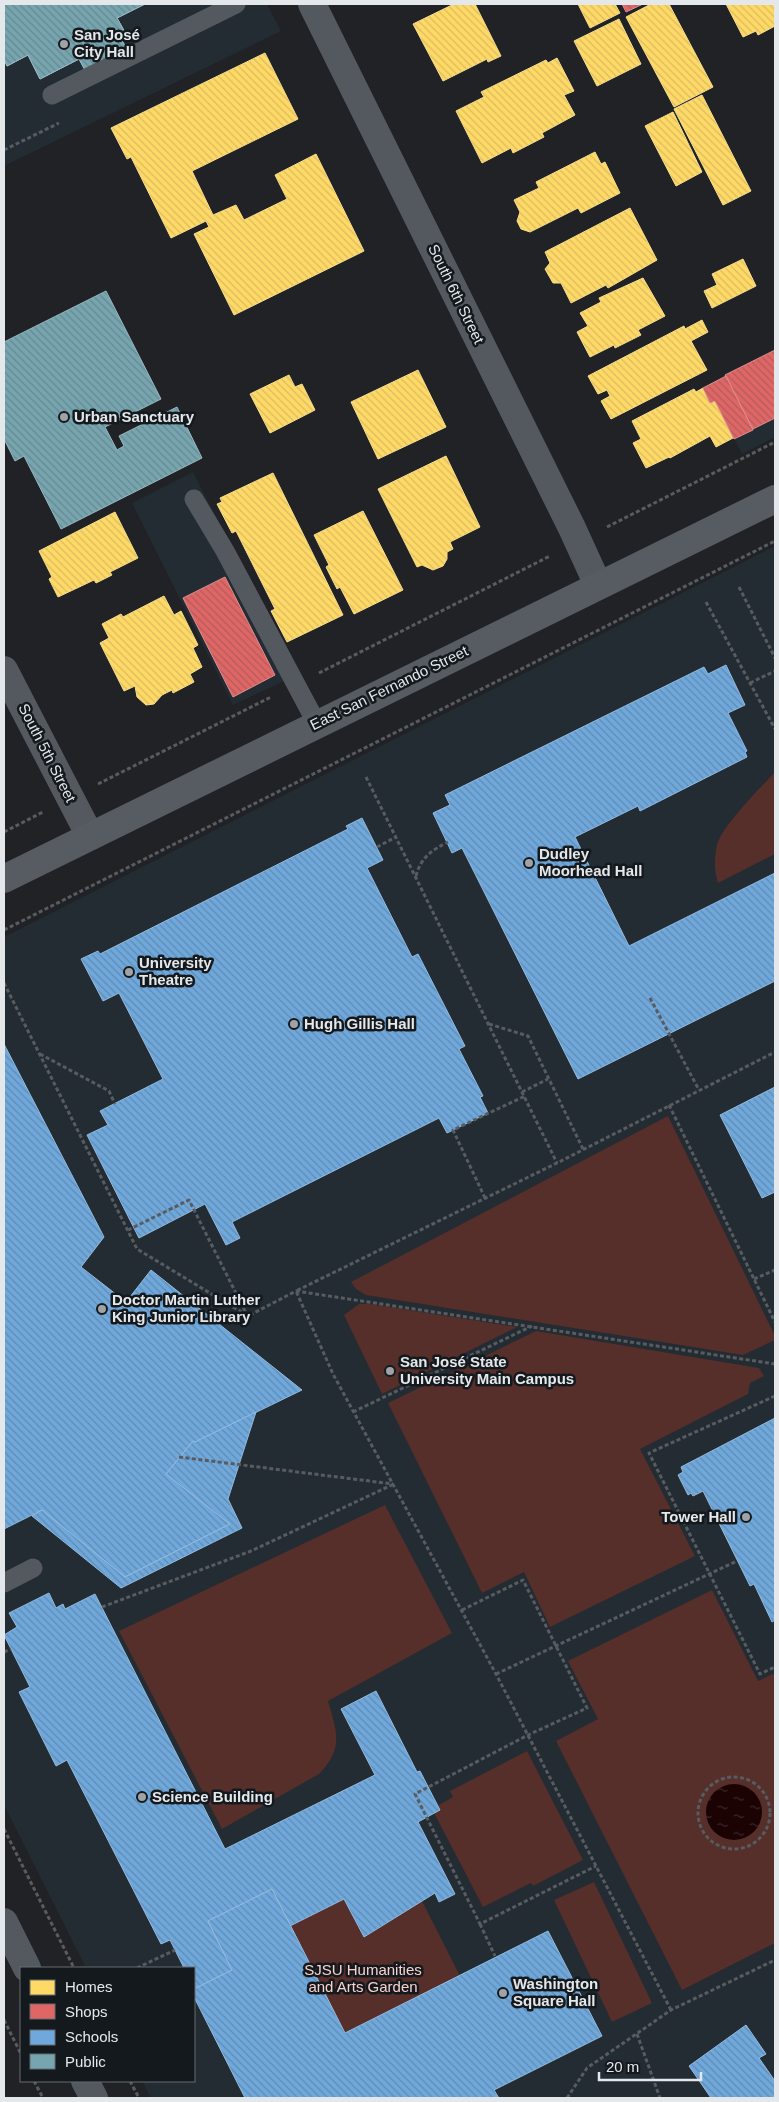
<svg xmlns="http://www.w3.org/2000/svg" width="779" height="2102" font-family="Helvetica,sans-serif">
<defs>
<pattern id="water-ripples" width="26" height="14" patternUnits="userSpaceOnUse" patternTransform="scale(1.25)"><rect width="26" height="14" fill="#1b0303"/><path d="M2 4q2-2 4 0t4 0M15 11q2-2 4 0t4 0" fill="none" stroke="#3c2828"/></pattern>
<pattern id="homes-back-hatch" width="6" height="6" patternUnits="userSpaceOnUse" patternTransform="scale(1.25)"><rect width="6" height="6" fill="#ffd966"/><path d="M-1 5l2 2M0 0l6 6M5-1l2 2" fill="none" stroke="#dabc60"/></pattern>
<pattern id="shops-back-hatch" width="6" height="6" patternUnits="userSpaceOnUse" patternTransform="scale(1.25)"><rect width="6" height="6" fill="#e06666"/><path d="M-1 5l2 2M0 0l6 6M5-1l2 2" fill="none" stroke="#b15c5c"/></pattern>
<pattern id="schools-back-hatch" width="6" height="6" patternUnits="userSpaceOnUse" patternTransform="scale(1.25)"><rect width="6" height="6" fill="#6fa8dc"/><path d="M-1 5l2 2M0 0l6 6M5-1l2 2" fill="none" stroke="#628baf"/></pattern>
<pattern id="public-back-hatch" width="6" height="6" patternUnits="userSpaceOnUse" patternTransform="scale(1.25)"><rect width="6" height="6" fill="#76a5af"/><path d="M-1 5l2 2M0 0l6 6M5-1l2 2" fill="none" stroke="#678890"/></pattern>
</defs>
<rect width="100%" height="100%" fill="#202225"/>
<!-- built -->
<g fill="#232b33">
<polygon points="4,4 267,4 281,31 4,166"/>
<polygon points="775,350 775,437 742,454 715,401 710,403 702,387"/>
<polygon points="193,472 297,675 233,705 132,503"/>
<polygon points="775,546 775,2098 151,2098 142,2081 194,2081 194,1968 86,1968 4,1805 4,937"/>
</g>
<!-- green -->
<g fill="#562e2a">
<path d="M 775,772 L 775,854 L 718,883 C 714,870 714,858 717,845 C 721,827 762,786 775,772 Z"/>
<polygon points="668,1116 775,1336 775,1340 743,1355 366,1295 356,1289 351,1282"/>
<polygon points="359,1304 370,1304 517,1327 382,1394 344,1315"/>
<polygon points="536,1331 759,1368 764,1376 750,1383 748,1394 640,1449 695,1556 550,1627 524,1572 482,1593 388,1403"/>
<path d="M 385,1505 L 452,1633 L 328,1701 C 337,1732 344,1748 319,1774 L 222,1829 L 119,1631 Z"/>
<polygon points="712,1590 758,1681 775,1673 775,1943 682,1990 556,1741 598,1719 568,1661"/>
<polygon points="527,1751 583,1860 533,1886 531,1883 483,1907 432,1809 453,1797 450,1791"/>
<polygon points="594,1882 652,2003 612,2022 554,1900"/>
<polygon points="344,1899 364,1937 422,1901 460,1976 345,2033 290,1926"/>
</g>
<!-- water -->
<circle fill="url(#water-ripples)" cx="734" cy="1812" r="28"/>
<!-- homes -->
<g fill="url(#homes-back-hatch)" stroke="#f7de8e">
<polygon points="454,4 475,4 501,56 488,62 487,59 443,81 413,24"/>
<polygon points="578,4 615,4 620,13 590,28"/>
<polygon points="651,4 669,4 713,87 674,107 626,17"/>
<polygon points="726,4 775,4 775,26 758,35 756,31 743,37"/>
<polygon points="619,19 641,64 597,86 574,41"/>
<polygon points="265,53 298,119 192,171 213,215 236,205 244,220 287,199 275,175 316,154 364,251 234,315 194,234 209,227 206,221 171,238 131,157 127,159 111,128"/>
<polygon points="557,58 574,91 564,95 575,115 542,133 544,137 513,153 511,148 482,163 456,111 484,97 481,92 546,60 548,63"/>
<polygon points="702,95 751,191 723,205 674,109"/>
<polygon points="673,112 702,172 676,186 645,126"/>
<polygon points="595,152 601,164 605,162 620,193 581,213 578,208 530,232 521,229 517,221 520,212 514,200 539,188 536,182"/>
<polygon points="630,208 657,260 608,288 606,285 571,303 561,283 553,283 545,269 550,263 545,252"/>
<polygon points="743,259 756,286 712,308 704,291 717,285 712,274"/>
<polygon points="643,278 665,316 638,330 641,335 615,348 614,345 590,357 577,332 588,326 580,313 601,302 599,298"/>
<polygon points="702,320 708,332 691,341 707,370 611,419 601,401 610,396 607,390 598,394 588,376 684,326 685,329"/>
<polygon points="418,370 446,427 378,459 351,402"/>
<polygon points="289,375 295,387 302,384 315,410 270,433 250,394"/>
<polygon points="703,388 710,403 715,401 733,438 716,447 710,436 670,458 669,457 646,468 633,443 641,439 632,421 694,389 696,392"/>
<polygon points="446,456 480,527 450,542 453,549 447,552 447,559 443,566 433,570 422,565 417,567 378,489"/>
<polygon points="273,473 343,615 287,642 271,611 275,609 236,531 232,533 217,504 222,502 220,498"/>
<polygon points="363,511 403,590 354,614 340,587 337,589 326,567 329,565 314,535"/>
<polygon points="115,512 138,558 110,572 112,575 96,583 94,580 58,597 49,579 52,577 39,551"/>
<polygon points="164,596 174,615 181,611 198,645 193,648 202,667 190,674 194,682 173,693 172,690 162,695 154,704 146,705 137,697 135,686 124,691 100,643 109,638 102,624 121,614 123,617"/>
</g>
<!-- shops -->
<g fill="url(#shops-back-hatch)" stroke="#e18d8e">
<polygon points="622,4 643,4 626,12"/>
<polygon points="775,350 775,418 753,429 725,375"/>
<polygon points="726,376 753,430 734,439 715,401 710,403 703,388"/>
<polygon points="225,577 275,675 233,697 183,598"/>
</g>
<!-- schools -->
<g fill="url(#schools-back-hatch)" stroke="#92bbe0">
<polygon points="726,665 745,705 728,713 747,751 745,752 747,757 640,811 638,806 575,837 629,946 775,873 775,981 578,1079 462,848 452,853 433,813 450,805 445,795 704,667 708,674"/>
<polygon points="362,818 383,860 367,868 412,957 418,954 465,1046 459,1049 483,1096 480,1097 488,1113 447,1133 439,1118 232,1222 240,1238 226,1245 205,1204 139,1238 87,1135 108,1125 100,1111 163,1079 119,993 103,1001 81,959 98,951 100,954 348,829 346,826"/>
<polygon points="4,1044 104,1237 81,1267 126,1302 151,1270 302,1390 195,1442 193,1441 166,1474 230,1524 125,1577 42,1510 4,1529"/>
<polygon points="775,1087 775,1192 762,1198 720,1115"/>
<polygon points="256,1412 228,1499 242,1528 121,1588 32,1516 42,1510 125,1577 230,1524 166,1474 193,1441 195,1442"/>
<polygon points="775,1418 775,1620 772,1622 754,1584 750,1586 703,1491 693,1496 691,1493 688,1495 678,1475 683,1472 681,1467"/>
<polygon points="49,1593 56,1608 63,1604 65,1609 95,1594 225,1849 375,1775 341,1709 376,1691 417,1772 420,1771 440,1810 418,1822 455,1894 439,1902 435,1893 364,1937 344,1899 290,1926 272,1889 208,1921 232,1970 194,1989 194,1968 184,1968 170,1940 161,1944 67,1760 56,1766 19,1692 30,1687 4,1635 17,1627 9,1613"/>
<polygon points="272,1889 345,2033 548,1931 602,2036 494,2090 499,2098 245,2098 194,1997 194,1989 232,1970 208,1921"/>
<polygon points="746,2025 766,2054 759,2058 775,2081 775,2098 711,2098 689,2066"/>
</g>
<!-- public -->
<g fill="url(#public-back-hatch)" stroke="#97b9c1">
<polygon points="4,4 145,4 117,18 127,36 121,39 127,49 85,70 79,59 40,79 28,55 7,66 4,59"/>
<polygon points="4,4 145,4 117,18 127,36 121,39 127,49 85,70 79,59 40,79 28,55 7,66 4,59"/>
<polygon points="106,291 161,399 105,427 117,450 124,446 119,436 177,407 202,458 61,529 24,456 15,461 4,439 4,342"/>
</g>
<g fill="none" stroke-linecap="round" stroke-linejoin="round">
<!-- path -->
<g stroke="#585c60" stroke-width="3" stroke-dasharray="4 2.5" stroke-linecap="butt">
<polyline points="4,150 59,123"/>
<polyline points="607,527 775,442"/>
<polyline points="739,587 775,658"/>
<polyline points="706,602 775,729"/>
<polyline points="319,673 550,556"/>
<polyline points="750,683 775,671"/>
<polyline points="366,777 557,1163"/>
<polyline points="98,784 271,697"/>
<polyline points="4,832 43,812"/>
<polyline points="377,847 396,837"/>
<path d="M 416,876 C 421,857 432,850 448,842"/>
<polyline points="4,930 775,541"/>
<polyline points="4,983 137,1249 248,1316 296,1291 775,1364"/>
<polyline points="650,998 699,1090"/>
<polyline points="489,1024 528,1036 583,1149"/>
<polyline points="40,1054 109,1091 115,1104"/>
<polyline points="522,1092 548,1079"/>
<polyline points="669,1105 775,1322"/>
<polyline points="485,1198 453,1130 525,1096"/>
<polyline points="128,1230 189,1200 247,1315"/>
<polyline points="754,1279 775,1270"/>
<polyline points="775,1396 649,1453 760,1674 775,1667"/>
<polyline points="353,1412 532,1326"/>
<polyline points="179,1457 393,1484"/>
<polyline points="102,1607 251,1551 394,1484"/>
<polyline points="462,1610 523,1580 587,1708 528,1735 415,1794 480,1924 596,1866"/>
<polyline points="4,1652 11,1649"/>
<polyline points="496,1674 737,1561"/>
<circle cx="734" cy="1813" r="36"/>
<polyline points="4,1829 74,1968"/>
<polyline points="480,1924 495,1956"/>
<polyline points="137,1968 175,1950"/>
<polyline points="671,2010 496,1674 333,1374 296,1291 557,1163 775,1052"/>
<polyline points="4,2020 21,2054"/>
<polyline points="637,2034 660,2098"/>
<polyline points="34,2081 43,2098"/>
<polyline points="130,2081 139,2098"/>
<polyline points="567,2098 587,2068 671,2010 775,1960"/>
</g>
<!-- service -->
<g stroke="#54595f" stroke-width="19">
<polyline points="52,95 236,4"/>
<polyline points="194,499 225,551 317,724"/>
<polyline points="4,1583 33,1568"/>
</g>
<!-- minor -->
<g stroke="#54595f" stroke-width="28">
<polyline points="312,4 572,528 598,585"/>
<polyline points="4,670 90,836"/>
</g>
<!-- tertiary -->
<g stroke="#54595f" stroke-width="28">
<polyline points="4,1922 27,1968"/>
<polyline points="85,2081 94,2098"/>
</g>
<!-- secondary -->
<polyline stroke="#565c61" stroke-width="28" points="4,879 775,499"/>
</g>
<!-- markers -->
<g fill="#9fa3a6" stroke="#14191e" stroke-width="2">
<circle cx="64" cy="44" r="5"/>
<circle cx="64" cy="417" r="5"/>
<circle cx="529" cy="863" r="5"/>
<circle cx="129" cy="972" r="5"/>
<circle cx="294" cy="1024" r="5"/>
<circle cx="102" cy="1309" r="5"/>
<circle cx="390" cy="1371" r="5"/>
<circle cx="746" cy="1517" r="5"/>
<circle cx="142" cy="1797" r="5"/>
<circle cx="503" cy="1993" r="5"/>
</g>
<g text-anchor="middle" stroke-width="5" stroke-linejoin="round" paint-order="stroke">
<!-- poi labels -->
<g font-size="15" font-weight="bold" fill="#e4e8eb" stroke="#14191e" text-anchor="start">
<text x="74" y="40">San José<tspan x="74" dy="17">City Hall</tspan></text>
<text x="74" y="422">Urban Sanctuary</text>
<text x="539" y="859">Dudley<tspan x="539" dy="17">Moorhead Hall</tspan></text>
<text x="139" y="968">University<tspan x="139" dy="17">Theatre</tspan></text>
<text x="304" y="1029">Hugh Gillis Hall</text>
<text x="112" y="1305">Doctor Martin Luther<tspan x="112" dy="17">King Junior Library</tspan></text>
<text x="400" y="1367">San José State<tspan x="400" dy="17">University Main Campus</tspan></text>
<text x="736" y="1522" text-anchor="end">Tower Hall</text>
<text x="152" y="1802">Science Building</text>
<text x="513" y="1989">Washington<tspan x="513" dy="17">Square Hall</tspan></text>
</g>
<!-- street labels -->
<g font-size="15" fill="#e4e8eb" stroke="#14191e">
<text transform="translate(456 294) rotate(64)" y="5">South 6th Street</text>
<text transform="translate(389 688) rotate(-26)" y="5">East San Fernando Street</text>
<text transform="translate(47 753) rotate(63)" y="5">South 5th Street</text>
</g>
<!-- park labels -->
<g font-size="15" fill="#f8d2cd" stroke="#14191e">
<text x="363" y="1975">SJSU Humanities<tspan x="363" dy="17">and Arts Garden</tspan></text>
</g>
</g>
<!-- border -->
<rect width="779" height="2102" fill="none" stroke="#e4e8eb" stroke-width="10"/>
<!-- legend -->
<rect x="20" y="1967" width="175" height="115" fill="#14191e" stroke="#676c70"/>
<rect x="30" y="1980" width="25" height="15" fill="#ffd966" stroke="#676c70"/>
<text x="65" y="1992" font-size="15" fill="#e4e8eb">Homes</text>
<rect x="30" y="2004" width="25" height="15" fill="#e06666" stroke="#676c70"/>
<text x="65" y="2017" font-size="15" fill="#e4e8eb">Shops</text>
<rect x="30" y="2030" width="25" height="15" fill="#6fa8dc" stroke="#676c70"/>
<text x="65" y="2042" font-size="15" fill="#e4e8eb">Schools</text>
<rect x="30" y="2054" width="25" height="15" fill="#76a5af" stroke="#676c70"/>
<text x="65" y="2067" font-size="15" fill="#e4e8eb">Public</text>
<!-- scale -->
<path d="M599 2072v8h102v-8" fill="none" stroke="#e4e8eb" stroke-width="2.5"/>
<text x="606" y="2072" font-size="15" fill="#e4e8eb" stroke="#14191e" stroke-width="4" paint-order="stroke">20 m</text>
</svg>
